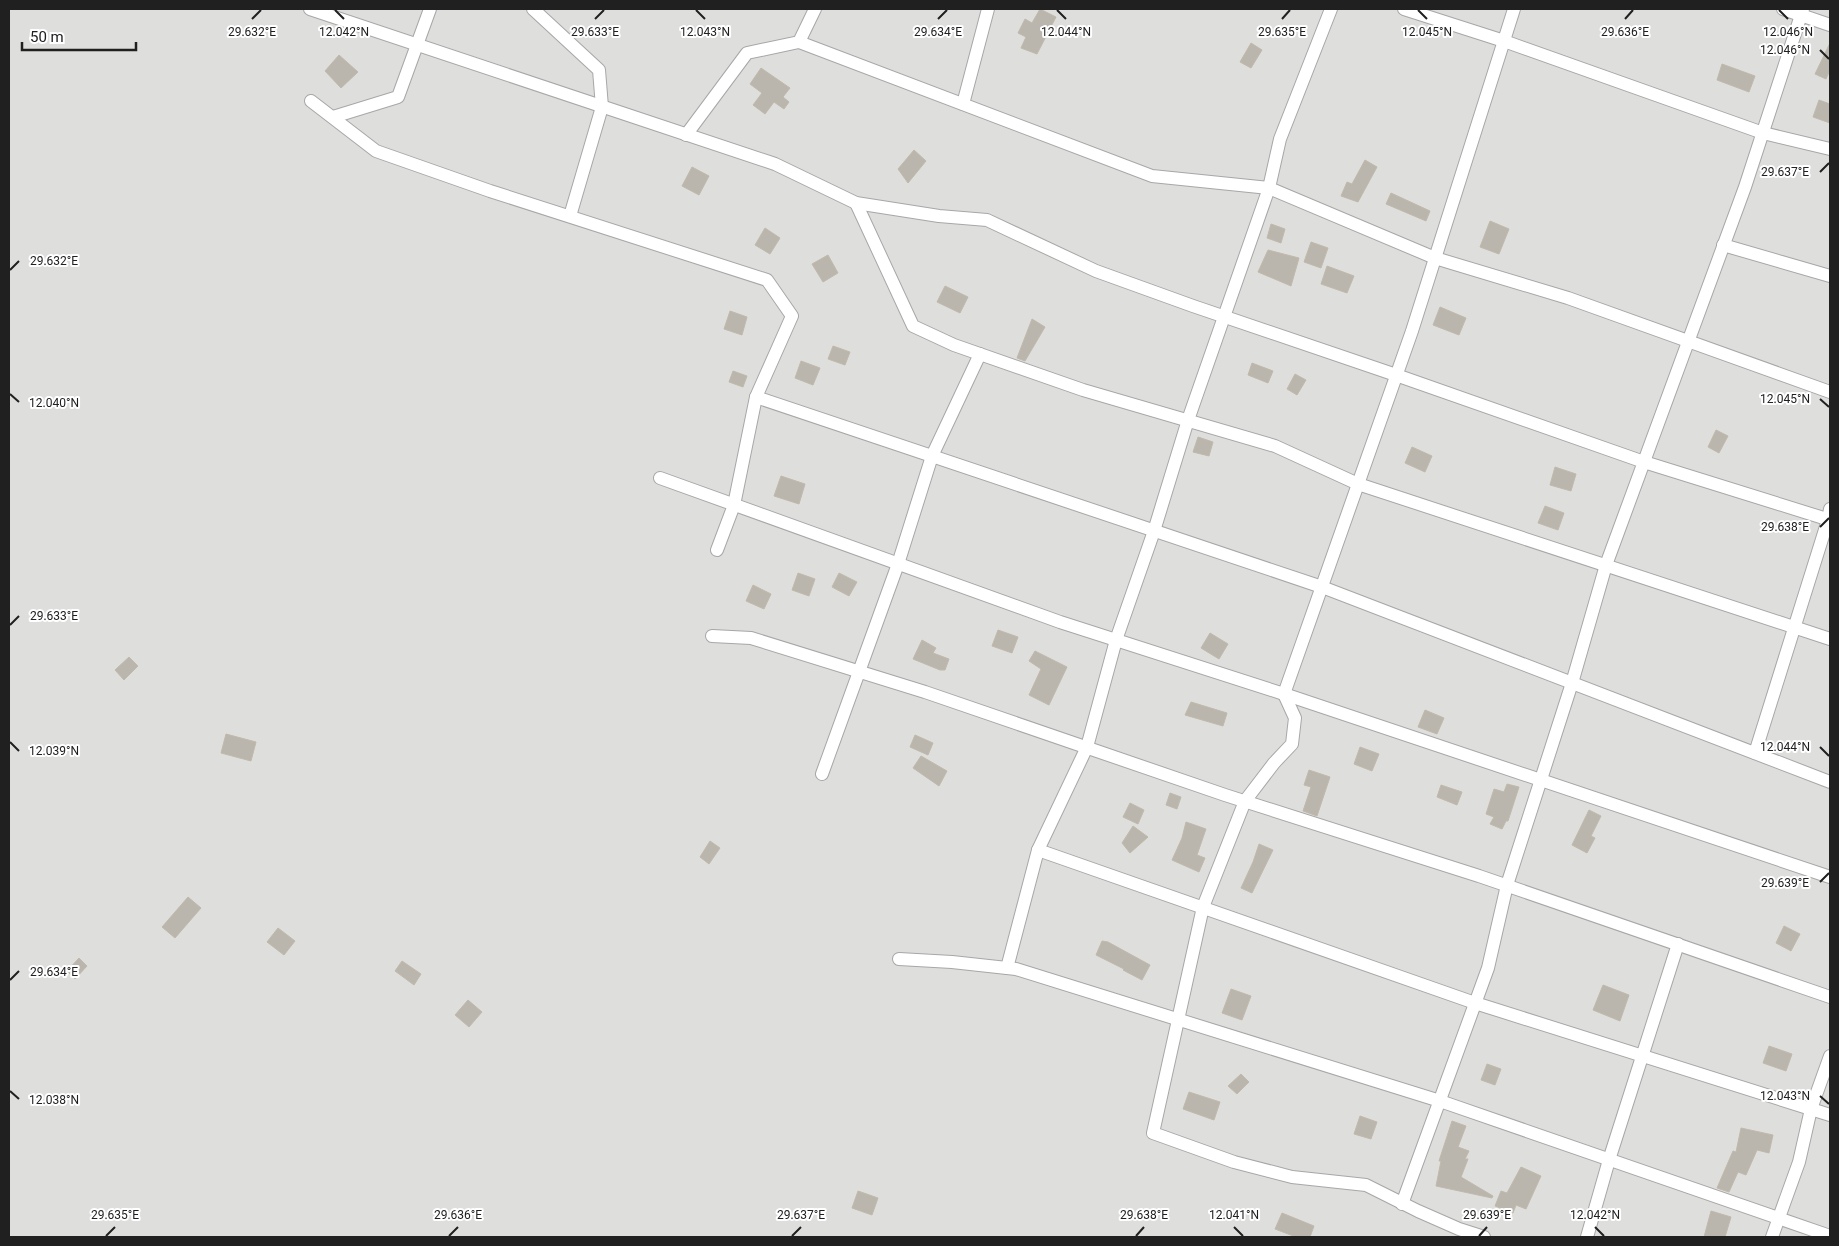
<svg xmlns="http://www.w3.org/2000/svg" width="1839" height="1246" font-family="Roboto,sans-serif">
<rect width="100%" height="100%" fill="#f0efe7"/>
<!-- residential -->
<rect fill="#dededd" x="9" y="9" width="1821" height="1228"/>
<!-- building -->
<g fill="#bab6ad" stroke="#c1b9aa">
<polygon points="1040,9 1056,17 1037,54 1021,48 1026,37 1018,33 1025,19 1032,23"/>
<polygon points="1251,43 1262,50 1251,68 1240,62"/>
<polygon points="1830,43 1830,70 1826,79 1815,74"/>
<polygon points="339,55 358,72 341,88 325,71"/>
<polygon points="1722,64 1755,76 1749,92 1717,80"/>
<polygon points="761,68 790,88 783,97 789,102 784,109 774,102 765,114 753,105 762,93 750,84"/>
<polygon points="1819,100 1830,104 1830,123 1813,117"/>
<polygon points="914,150 926,161 908,183 898,169"/>
<polygon points="1365,160 1377,167 1358,202 1341,196 1347,182 1352,184"/>
<polygon points="692,167 709,176 699,195 682,186"/>
<polygon points="1391,193 1430,211 1426,221 1386,204"/>
<polygon points="1490,221 1509,229 1499,254 1480,247"/>
<polygon points="1271,224 1285,229 1281,243 1267,238"/>
<polygon points="765,228 780,238 770,254 755,245"/>
<polygon points="1311,242 1328,248 1321,268 1304,262"/>
<polygon points="1268,250 1299,258 1291,286 1258,272"/>
<polygon points="828,255 838,273 823,282 812,264"/>
<polygon points="1327,266 1354,276 1347,293 1321,284"/>
<polygon points="945,286 968,297 960,313 937,302"/>
<polygon points="1440,307 1466,318 1459,335 1433,325"/>
<polygon points="730,311 747,317 742,335 724,329"/>
<polygon points="1032,319 1045,327 1025,361 1017,358"/>
<polygon points="833,346 850,352 845,365 828,359"/>
<polygon points="801,361 820,368 813,385 795,378"/>
<polygon points="1252,363 1273,371 1268,383 1248,375"/>
<polygon points="733,371 747,376 743,387 729,382"/>
<polygon points="1295,374 1306,380 1297,395 1287,389"/>
<polygon points="1716,430 1728,436 1719,453 1708,447"/>
<polygon points="1198,437 1213,442 1209,456 1193,452"/>
<polygon points="1412,447 1432,456 1425,472 1405,463"/>
<polygon points="1555,467 1576,474 1571,491 1550,485"/>
<polygon points="781,476 805,484 799,504 774,496"/>
<polygon points="1545,506 1564,513 1558,530 1538,523"/>
<polygon points="798,573 815,579 809,596 792,590"/>
<polygon points="839,573 857,582 849,596 832,587"/>
<polygon points="753,585 771,594 764,609 746,601"/>
<polygon points="998,630 1018,637 1012,653 992,646"/>
<polygon points="1210,633 1228,644 1219,659 1201,648"/>
<polygon points="922,640 936,648 933,653 949,659 945,670 940,670 913,659"/>
<polygon points="1035,651 1067,667 1049,705 1029,695 1041,669 1029,661"/>
<polygon points="129,657 138,666 124,680 115,670"/>
<polygon points="1191,702 1227,713 1223,726 1185,715"/>
<polygon points="1425,710 1444,718 1437,734 1418,727"/>
<polygon points="226,734 256,742 251,761 221,753"/>
<polygon points="915,735 933,743 928,755 910,747"/>
<polygon points="1360,747 1379,754 1372,771 1354,764"/>
<polygon points="921,756 947,771 939,786 913,768"/>
<polygon points="1309,770 1330,777 1317,816 1303,811 1311,787 1304,785"/>
<polygon points="1507,784 1519,787 1508,821 1506,821 1502,829 1490,824 1494,817 1486,814 1494,789 1504,792"/>
<polygon points="1441,785 1462,792 1457,805 1437,797"/>
<polygon points="1170,793 1181,797 1177,809 1166,805"/>
<polygon points="1130,803 1144,810 1138,824 1123,817"/>
<polygon points="1589,810 1601,816 1591,836 1595,838 1587,853 1572,845"/>
<polygon points="1186,822 1206,829 1197,855 1205,858 1199,872 1172,860 1182,838"/>
<polygon points="1133,826 1148,837 1130,853 1122,843"/>
<polygon points="710,841 720,848 709,864 700,857"/>
<polygon points="1259,844 1273,850 1252,893 1241,888 1253,862"/>
<polygon points="188,897 201,908 175,938 162,927"/>
<polygon points="1784,926 1800,934 1791,951 1776,943"/>
<polygon points="278,928 295,941 284,955 267,942"/>
<polygon points="1102,941 1108,942 1150,965 1142,980 1123,970 1124,969 1096,955"/>
<polygon points="79,958 87,966 75,979 67,971"/>
<polygon points="402,961 421,974 414,985 395,971"/>
<polygon points="1603,985 1629,995 1620,1021 1593,1010"/>
<polygon points="1231,989 1251,996 1242,1020 1222,1013"/>
<polygon points="468,1000 482,1012 469,1027 455,1015"/>
<polygon points="1769,1046 1792,1054 1786,1071 1763,1063"/>
<polygon points="1487,1064 1501,1069 1495,1085 1481,1080"/>
<polygon points="1241,1074 1249,1082 1237,1094 1228,1086"/>
<polygon points="1189,1092 1220,1102 1214,1120 1183,1109"/>
<polygon points="1360,1116 1377,1122 1371,1139 1354,1134"/>
<polygon points="1452,1121 1466,1126 1458,1147 1469,1151 1465,1159 1468,1159 1461,1177 1493,1196 1492,1198 1436,1186 1441,1161 1439,1161"/>
<polygon points="1741,1128 1773,1135 1769,1153 1757,1150 1746,1175 1738,1172 1729,1192 1717,1188 1733,1151 1736,1152"/>
<polygon points="1521,1167 1541,1176 1526,1209 1516,1205 1513,1213 1495,1206 1501,1191 1507,1193"/>
<polygon points="858,1191 878,1198 872,1215 852,1208"/>
<polygon points="1711,1211 1731,1217 1725,1237 1704,1237"/>
<polygon points="1282,1213 1314,1226 1310,1237 1296,1237 1275,1229"/>
</g>
<g fill="none" stroke-linecap="round" stroke-linejoin="round">
<defs>
<g id="street">
<polyline points="310,9 775,164 856,203 939,216 987,220 1096,271 1193,306 1396,375 1644,462 1830,520"/>
<polyline points="533,9 599,70 602,107 570,216"/>
<polyline points="1404,9 1504,41 1763,133 1830,149"/>
<polyline points="1783,9 1830,25"/>
<polyline points="799,42 1152,176 1269,188 1435,258 1568,298 1830,392"/>
<polyline points="311,101 376,151 490,191 767,280 792,316 756,397 734,505 717,550"/>
<polyline points="963,104 988,9"/>
<polyline points="333,117 398,97 430,9"/>
<polyline points="686,135 747,53 799,42 815,9"/>
<polyline points="856,203 913,326 954,345 1083,390 1275,446 1358,484 1830,639"/>
<polyline points="1723,245 1830,276"/>
<polyline points="756,397 1322,587 1830,782"/>
<polyline points="660,478 1060,622 1284,694 1830,877"/>
<polyline points="712,636 751,638 925,692 1225,795 1479,876 1830,997"/>
<polyline points="1755,753 1828,520 1830,509"/>
<polyline points="822,774 898,564 932,456 980,354"/>
<polyline points="1038,850 1475,1003 1830,1115"/>
<polyline points="899,959 952,962 1016,969 1440,1101 1830,1236"/>
<polyline points="1007,968 1038,850 1087,747 1116,640 1154,531 1188,420 1269,188 1280,139 1331,9"/>
<polyline points="1402,1204 1488,968 1507,885 1572,683 1606,565 1745,187 1803,9"/>
<polyline points="1484,1237 1459,1229 1418,1211 1366,1185 1292,1177 1234,1162 1153,1133 1203,907 1245,801 1274,763 1292,744 1295,718 1284,694 1412,331 1514,9"/>
<polyline points="1587,1237 1609,1160 1678,944"/>
<polyline points="1772,1237 1799,1162 1811,1109 1830,1056"/>
</g>
</defs>
<!-- street casing -->
<use href="#street" stroke="#a7a7a7" stroke-width="14"/>
<!-- street -->
<use href="#street" stroke="#fff" stroke-width="12"/>
</g>
<!-- ticks -->
<path fill="none" stroke="#202020" stroke-width="2" d="M 335,10 L 344,19M 696,10 L 705,19M 1057,10 L 1066,19M 1418,10 L 1427,19M 1779,10 L 1788,19M 252,19 L 261,10M 595,19 L 604,10M 938,19 L 947,10M 1282,19 L 1290,10M 1625,19 L 1633,10M 1820,50 L 1829,59M 1820,172 L 1829,163M 10,270 L 19,261M 10,394 L 19,402M 1820,399 L 1829,407M 1820,527 L 1829,518M 10,625 L 19,616M 10,742 L 19,751M 1820,747 L 1829,756M 1820,882 L 1829,873M 10,980 L 19,971M 10,1091 L 19,1099M 1820,1096 L 1829,1104M 1234,1227 L 1243,1236M 1595,1227 L 1604,1236M 106,1236 L 115,1227M 449,1236 L 458,1227M 792,1236 L 801,1227M 1136,1236 L 1144,1227M 1479,1236 L 1487,1227"/>
<g font-size="12" text-anchor="middle" fill="#202020" stroke="#fff" stroke-width="4" stroke-linejoin="round" paint-order="stroke">
<text x="1788" y="36">12.046°N</text>
<text x="344" y="36">12.042°N</text>
<text x="705" y="36">12.043°N</text>
<text x="1066" y="36">12.044°N</text>
<text x="1427" y="36">12.045°N</text>
<text x="252" y="36">29.632°E</text>
<text x="595" y="36">29.633°E</text>
<text x="938" y="36">29.634°E</text>
<text x="1282" y="36">29.635°E</text>
<text x="1625" y="36">29.636°E</text>
<text x="1785" y="54">12.046°N</text>
<text x="1785" y="176">29.637°E</text>
<text x="54" y="265">29.632°E</text>
<text x="1785" y="403">12.045°N</text>
<text x="54" y="407">12.040°N</text>
<text x="1785" y="531">29.638°E</text>
<text x="54" y="620">29.633°E</text>
<text x="1785" y="751">12.044°N</text>
<text x="54" y="755">12.039°N</text>
<text x="1785" y="887">29.639°E</text>
<text x="54" y="976">29.634°E</text>
<text x="1785" y="1100">12.043°N</text>
<text x="54" y="1104">12.038°N</text>
<text x="115" y="1219">29.635°E</text>
<text x="458" y="1219">29.636°E</text>
<text x="801" y="1219">29.637°E</text>
<text x="1144" y="1219">29.638°E</text>
<text x="1487" y="1219">29.639°E</text>
<text x="1234" y="1219">12.041°N</text>
<text x="1595" y="1219">12.042°N</text>
</g>
<!-- border -->
<rect width="1839" height="1246" fill="none" stroke="#202020" stroke-width="20"/>
<!-- scale -->
<path d="M22 42v8h114v-8" fill="none" stroke="#202020" stroke-width="2.5"/>
<text x="30" y="42" font-size="15" fill="#202020" stroke="#ffffff" stroke-width="4" paint-order="stroke">50 m</text>
</svg>
